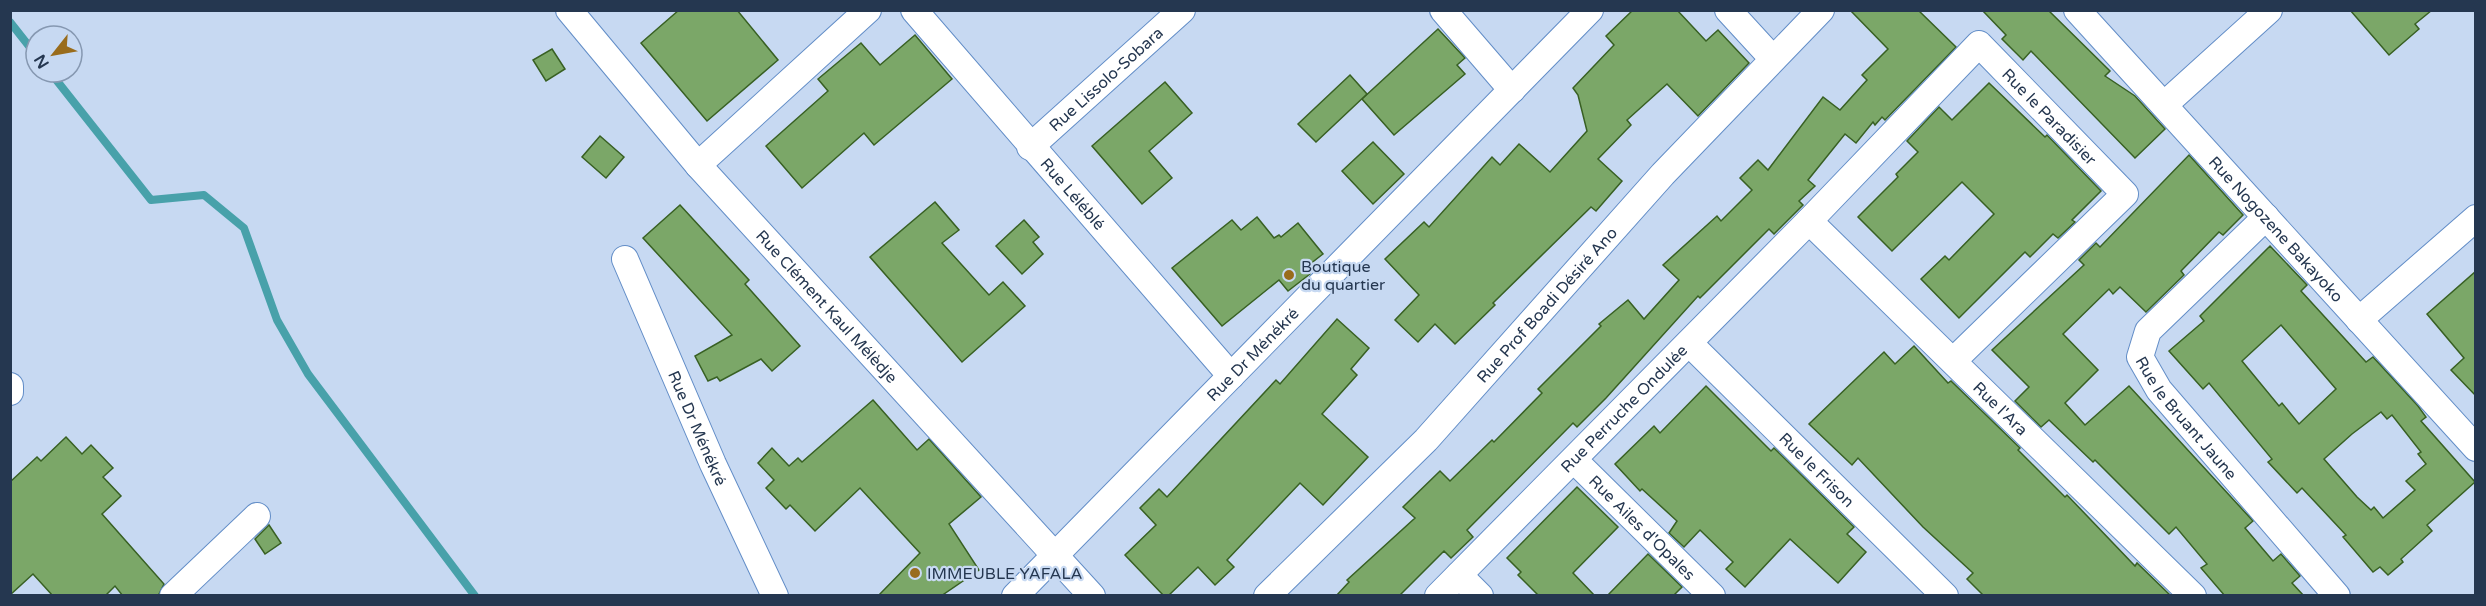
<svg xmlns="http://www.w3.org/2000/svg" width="2486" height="606" font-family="'Varela Round',sans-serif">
<rect width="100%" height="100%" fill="#c7d9f2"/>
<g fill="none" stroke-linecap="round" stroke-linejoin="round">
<!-- stream -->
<g stroke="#48a1aa" stroke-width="8">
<polyline points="10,22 36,55"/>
<polyline points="50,72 151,200 204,195 244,228 277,320 308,374 475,596"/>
</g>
</g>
<!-- building -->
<g fill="#7ba768" stroke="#386023" stroke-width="1.5" fill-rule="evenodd">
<polygon points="679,10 737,10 778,60 707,121 641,43"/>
<polygon points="1633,10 1677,10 1706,41 1718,30 1749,63 1698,116 1667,84 1627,120 1631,125 1598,159 1622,181 1596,211 1591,207 1493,303 1495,305 1455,344 1435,324 1418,342 1395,320 1419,295 1385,259 1424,222 1429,227 1492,157 1500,165 1519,144 1550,172 1587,131 1578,95 1573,88 1614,45 1606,36"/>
<polygon points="1850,10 1918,10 1956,47 1885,120 1882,117 1875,125 1873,122 1856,143 1845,134 1808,180 1815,186 1799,201 1803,205 1774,234 1769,229 1700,298 1698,296 1606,398 1577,427 1573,423 1467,530 1473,537 1451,558 1444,551 1399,596 1336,596 1349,582 1347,580 1415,518 1403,507 1440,471 1450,481 1492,440 1494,442 1542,393 1538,389 1601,326 1599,324 1628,300 1644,319 1679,280 1663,265 1717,216 1721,221 1752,190 1740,178 1758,160 1768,170 1823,97 1840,110 1867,80 1862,75 1888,49"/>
<polygon points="1982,10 2048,10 2110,71 2105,76 2135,96 2165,129 2135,158 2031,51 2023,60 2002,39 2006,35"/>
<polygon points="2350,10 2432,10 2415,24 2419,29 2389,55"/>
<polygon points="1438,29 1465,58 1457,65 1465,74 1394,135 1362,99"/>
<polygon points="915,35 952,79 874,145 864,133 802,188 766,146 828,91 818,79 861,43 880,65"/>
<polygon points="552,49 565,69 546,81 533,60"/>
<polygon points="1350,75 1367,94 1316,142 1298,124"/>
<polygon points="1165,82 1192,113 1149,151 1172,178 1142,204 1092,146"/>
<polygon points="1989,83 2045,137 2047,135 2101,191 2072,220 2075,222 2058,238 2053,234 2030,257 2025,252 1959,318 1921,279 1945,256 1949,260 1994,214 1962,182 1892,251 1858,217 1898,177 1896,174 1918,152 1907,141 1939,107 1952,120"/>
<polygon points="600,136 624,157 606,178 582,157"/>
<polygon points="1373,142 1404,174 1373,204 1342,171"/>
<polygon points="2189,155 2243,215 2223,235 2219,232 2181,271 2184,275 2146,312 2120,287 2113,294 2109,289 2063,334 2098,370 2065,403 2085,425 2129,386 2253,521 2245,528 2273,561 2281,554 2300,576 2292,583 2304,596 2225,596 2201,568 2207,564 2176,527 2169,534 2095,460 2093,462 2049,420 2041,427 2015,401 2029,387 1992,350 2084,265 2079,260 2096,243 2100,247"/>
<polygon points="935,202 959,230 942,243 989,295 1003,282 1025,306 962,362 870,257"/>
<polygon points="680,205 749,280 745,284 800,346 772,371 761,359 720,381 717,377 708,381 695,356 732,335 643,238"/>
<polygon points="1257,217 1274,238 1279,235 1281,237 1298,223 1323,254 1305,268 1310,274 1288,291 1279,280 1222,326 1172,268 1232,220 1241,230"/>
<polygon points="1024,220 1039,237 1033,242 1043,254 1022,274 996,246"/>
<path d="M 2270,246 L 2307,285 L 2301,291 L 2366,362 L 2373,357 L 2418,406 L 2426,417 L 2421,421 L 2475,482 L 2427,525 L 2432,531 L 2401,559 L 2403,562 L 2388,575 L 2380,567 L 2373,572 L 2343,537 L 2346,535 L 2302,488 L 2297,493 L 2268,462 L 2272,459 L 2209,383 L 2203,389 L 2169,351 L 2204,321 L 2200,316 ZM 2281,325 L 2336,389 L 2299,424 L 2282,403 L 2279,406 L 2242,361 ZM 2381,412 L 2387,419 L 2392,415 L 2421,452 L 2418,454 L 2426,464 L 2406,481 L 2415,490 L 2383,518 L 2374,507 L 2371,510 L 2357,497 L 2324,459 L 2352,434 Z"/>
<polygon points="2475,272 2475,395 2451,370 2464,358 2427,314"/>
<polygon points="1337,319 1369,348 1351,369 1357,375 1322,414 1368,457 1323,505 1300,483 1227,560 1234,567 1215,585 1198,567 1168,596 1164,596 1125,555 1156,525 1140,508 1159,489 1167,497 1276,380 1280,384"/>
<polygon points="1914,346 1948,383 1951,381 2020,448 2018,450 2065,497 2067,495 2135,566 2137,563 2171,596 1984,596 1967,579 1973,573 1923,527 1858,458 1852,465 1809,424 1884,352 1895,364"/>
<polygon points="1706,386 1771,451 1774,448 1854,527 1847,534 1866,552 1838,583 1790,539 1745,587 1726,569 1733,562 1700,530 1684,547 1669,533 1677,521 1642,489 1640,491 1615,464 1654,426 1660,433"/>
<polygon points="873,400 917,450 929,439 981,497 949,524 979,570 941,596 878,596 920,553 860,488 815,531 790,505 786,509 766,488 774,480 758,463 772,448 789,466 798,458 802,462"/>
<polygon points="66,437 82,454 91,445 113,468 103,477 121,496 102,514 164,584 158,596 123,596 115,586 105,596 53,596 33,574 10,595 10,482 37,457 41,461"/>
<polygon points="1577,487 1618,527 1573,573 1595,596 1539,596 1518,575 1521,572 1507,558"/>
<polygon points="269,525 281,543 265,554 255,539"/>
<polygon points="1648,554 1682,587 1673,596 1607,596"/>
</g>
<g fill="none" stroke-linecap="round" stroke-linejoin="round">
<defs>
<g id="minor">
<path id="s1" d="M 569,10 L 698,165 L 1092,596"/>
<path id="s2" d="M 914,10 L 1231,376"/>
<polyline points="1443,10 1512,90"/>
<polyline points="1728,10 1773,59"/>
<path id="s3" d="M 2077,10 L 2476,448"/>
<polyline points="2164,105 2269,10"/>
<path id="s4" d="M 1030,147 L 1182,10"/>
<polyline points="698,165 868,10"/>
<path id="s5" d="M 2266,217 L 2148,331 L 2140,357 L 2159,390 L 2337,596"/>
<path id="s6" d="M 1809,221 L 2193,596"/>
<path id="s7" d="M 625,259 L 713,464 L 775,596"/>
<polyline points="2359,320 2476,218"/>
<path id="s8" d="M 1689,343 L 1945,596"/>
<polyline points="10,386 10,392"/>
<path id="s9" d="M 1574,460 L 1712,596"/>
<polyline points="1459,575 1480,596"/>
<polyline points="173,596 257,516"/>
<path id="s10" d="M 1015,596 L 1590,10"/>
<path id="s11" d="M 1267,596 L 1426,440 L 1663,174 L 1821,10"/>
<path id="s12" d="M 1438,596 L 1809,221 L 1979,44 L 2125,194 L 1953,361"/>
</g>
</defs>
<!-- minor casing -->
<use href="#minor" stroke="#628dc7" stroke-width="28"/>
<!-- minor -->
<use href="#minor" stroke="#fff" stroke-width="26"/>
</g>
<!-- markers -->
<g fill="#996c1c" stroke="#c7d9f2" stroke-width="2">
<circle cx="1289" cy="275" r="6"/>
<circle cx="915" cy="573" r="6"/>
</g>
<g text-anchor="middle" stroke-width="4.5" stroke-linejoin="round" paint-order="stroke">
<!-- street labels -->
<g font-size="16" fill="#253750" stroke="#c7d9f2">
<text dy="6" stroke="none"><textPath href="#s4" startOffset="102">Rue Lissolo-Sobara</textPath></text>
<text dy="6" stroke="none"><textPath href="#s12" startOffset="874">Rue le Paradisier</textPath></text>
<text dy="6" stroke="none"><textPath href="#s2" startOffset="243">Rue Léléblé</textPath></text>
<text dy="6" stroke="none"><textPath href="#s3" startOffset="296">Rue Nogozene Bakayoko</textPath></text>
<text dy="6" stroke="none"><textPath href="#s11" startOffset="404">Rue Prof Boadi Désiré Ano</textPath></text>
<text dy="6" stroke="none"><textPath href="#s1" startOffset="393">Rue Clément Kaul Mélèdje</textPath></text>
<text dy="6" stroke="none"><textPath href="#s10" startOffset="339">Rue Dr Ménékré</textPath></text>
<text dy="6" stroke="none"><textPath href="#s6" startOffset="268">Rue l'Ara</textPath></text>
<text dy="6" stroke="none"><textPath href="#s12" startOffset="264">Rue Perruche Ondulée</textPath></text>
<text dy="6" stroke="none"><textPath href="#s5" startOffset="268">Rue le Bruant Jaune</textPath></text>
<text dy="6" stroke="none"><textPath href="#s7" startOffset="184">Rue Dr Ménékré</textPath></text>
<text dy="6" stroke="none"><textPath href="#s8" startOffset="180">Rue le Frison</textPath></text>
<text dy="6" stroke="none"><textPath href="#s9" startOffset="96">Rue Ailes d'Opales</textPath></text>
</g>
<!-- poi labels -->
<g font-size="16" fill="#253750" stroke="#c7d9f2" text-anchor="start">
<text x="1301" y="272">Boutique<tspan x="1301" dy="18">du quartier</tspan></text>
<text x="927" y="579">IMMEUBLE YAFALA</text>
</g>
</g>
<!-- border -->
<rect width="2486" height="606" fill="none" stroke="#253750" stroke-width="24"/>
<!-- north arrow -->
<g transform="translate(54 54) rotate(239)"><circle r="28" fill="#c7d9f2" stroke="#8698b1" stroke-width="1.5"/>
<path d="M0-4.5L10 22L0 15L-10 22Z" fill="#996c1c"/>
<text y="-9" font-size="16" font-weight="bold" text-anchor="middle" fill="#253750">N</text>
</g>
</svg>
